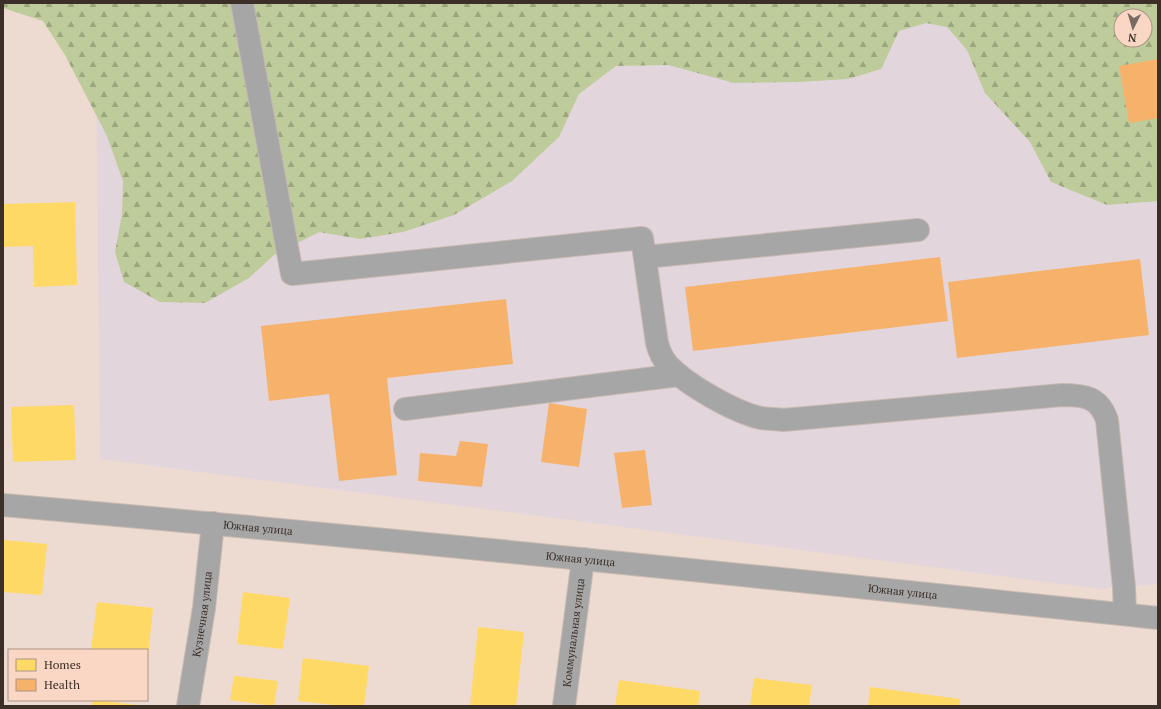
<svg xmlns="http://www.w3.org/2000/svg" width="1161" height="709" font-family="'PT Serif',serif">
<defs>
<pattern id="forest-firs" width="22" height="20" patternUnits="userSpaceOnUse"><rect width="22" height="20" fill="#becc9b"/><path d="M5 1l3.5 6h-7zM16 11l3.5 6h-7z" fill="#9ca67e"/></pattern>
</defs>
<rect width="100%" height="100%" fill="#eddad0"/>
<!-- medical -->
<path fill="#e3d5dc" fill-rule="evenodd" d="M 1158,3 L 1158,584 L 1101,589 L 100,459 L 96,66 ZM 1121,16 L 1145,16 L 1145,40 L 1121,40 Z"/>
<!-- forest -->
<path fill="url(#forest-firs)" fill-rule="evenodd" d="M 3,3 L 1158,3 L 1158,201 L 1107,205 L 1051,182 L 1030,142 L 985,93 L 967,50 L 947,27 L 926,23 L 899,31 L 881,69 L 848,79 L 798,82 L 734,83 L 668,65 L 616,66 L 579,94 L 559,137 L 512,181 L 454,215 L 403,232 L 360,239 L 319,232 L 274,255 L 249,278 L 205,303 L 160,302 L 124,282 L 115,252 L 122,214 L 123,181 L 107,136 L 65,55 L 43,21 L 3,8 ZM 1121,16 L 1145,16 L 1145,40 L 1121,40 Z"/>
<!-- homes -->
<g fill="#ffd966">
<polygon points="75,202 77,285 34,287 33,246 3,247 3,204"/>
<polygon points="74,405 76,460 13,462 11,407"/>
<polygon points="4,540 47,544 42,595 3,592"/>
<polygon points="243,592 290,598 283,649 237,644"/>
<polygon points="97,602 153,608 148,657 147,650 91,650"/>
<polygon points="478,627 524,632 516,706 470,706"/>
<polygon points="303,658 369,666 364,706 343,706 298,701"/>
<polygon points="234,676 278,681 274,706 230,700"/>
<polygon points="754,678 812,685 809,706 750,706"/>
<polygon points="619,680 700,691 698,706 615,706"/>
<polygon points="870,687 960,699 959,706 868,706"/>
<polygon points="93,700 138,705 138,706 92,706"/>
</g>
<!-- health -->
<g fill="#f6b26b">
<polygon points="1158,59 1158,118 1129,123 1119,66"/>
<polygon points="940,257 948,321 693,351 685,287"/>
<polygon points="1140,259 1149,335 957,358 948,282"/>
<polygon points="506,299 513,364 387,378 397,475 339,481 329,394 269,401 261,326"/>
<polygon points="549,403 587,409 579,467 541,462"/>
<polygon points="460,441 488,444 482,487 418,481 420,453 456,456"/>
<polygon points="645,450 652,505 622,508 614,453"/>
</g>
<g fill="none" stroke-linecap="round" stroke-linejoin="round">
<defs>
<g id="minor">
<path d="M 242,3 L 292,274 L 642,238 L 657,343 C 659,351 662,358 668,365 C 687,385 734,412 761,418 C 768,419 776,419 783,420 L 1062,395 C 1085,395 1099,397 1107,420 L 1124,587 L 1125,614"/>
<polyline points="645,257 918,230"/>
<polyline points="405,409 679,375"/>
<path id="s1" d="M 3,505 C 388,538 773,578 1158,618"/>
<path id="s2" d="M 188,706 L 204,608 L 213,523"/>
<path id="s3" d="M 564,706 L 583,559"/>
</g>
</defs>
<!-- minor casing -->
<use href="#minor" stroke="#c7b9b1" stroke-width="24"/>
<!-- minor -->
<use href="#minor" stroke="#a6a6a7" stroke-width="22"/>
</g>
<g text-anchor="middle" stroke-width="4" stroke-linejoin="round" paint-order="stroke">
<!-- street labels -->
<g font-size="11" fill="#3c2f27" stroke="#f9d7c4">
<text dy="4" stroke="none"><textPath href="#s1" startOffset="256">Южная улица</textPath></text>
<text dy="4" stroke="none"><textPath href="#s1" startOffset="580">Южная улица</textPath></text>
<text dy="4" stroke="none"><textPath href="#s1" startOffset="904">Южная улица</textPath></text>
<text dy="4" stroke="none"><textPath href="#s2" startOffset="93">Кузнечная улица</textPath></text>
<text dy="4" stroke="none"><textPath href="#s3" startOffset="74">Коммунальная улица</textPath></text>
</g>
</g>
<!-- border -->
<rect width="1161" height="709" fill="none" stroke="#3c2f27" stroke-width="8"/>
<!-- legend -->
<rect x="8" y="649" width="140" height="52" fill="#f9d7c4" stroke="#ad9485"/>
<rect x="16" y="659" width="20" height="12" fill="#ffd966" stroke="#ad9485"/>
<text x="44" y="669" font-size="12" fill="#3c2f27">Homes</text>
<rect x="16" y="679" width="20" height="12" fill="#f6b26b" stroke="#ad9485"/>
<text x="44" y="689" font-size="12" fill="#3c2f27">Health</text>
<!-- north arrow -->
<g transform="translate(1133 28) rotate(185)"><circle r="19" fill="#f9d7c4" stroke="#ad9485"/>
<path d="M0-3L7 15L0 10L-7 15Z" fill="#7a6b62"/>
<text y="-6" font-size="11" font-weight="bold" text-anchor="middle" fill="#3c2f27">N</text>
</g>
</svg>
